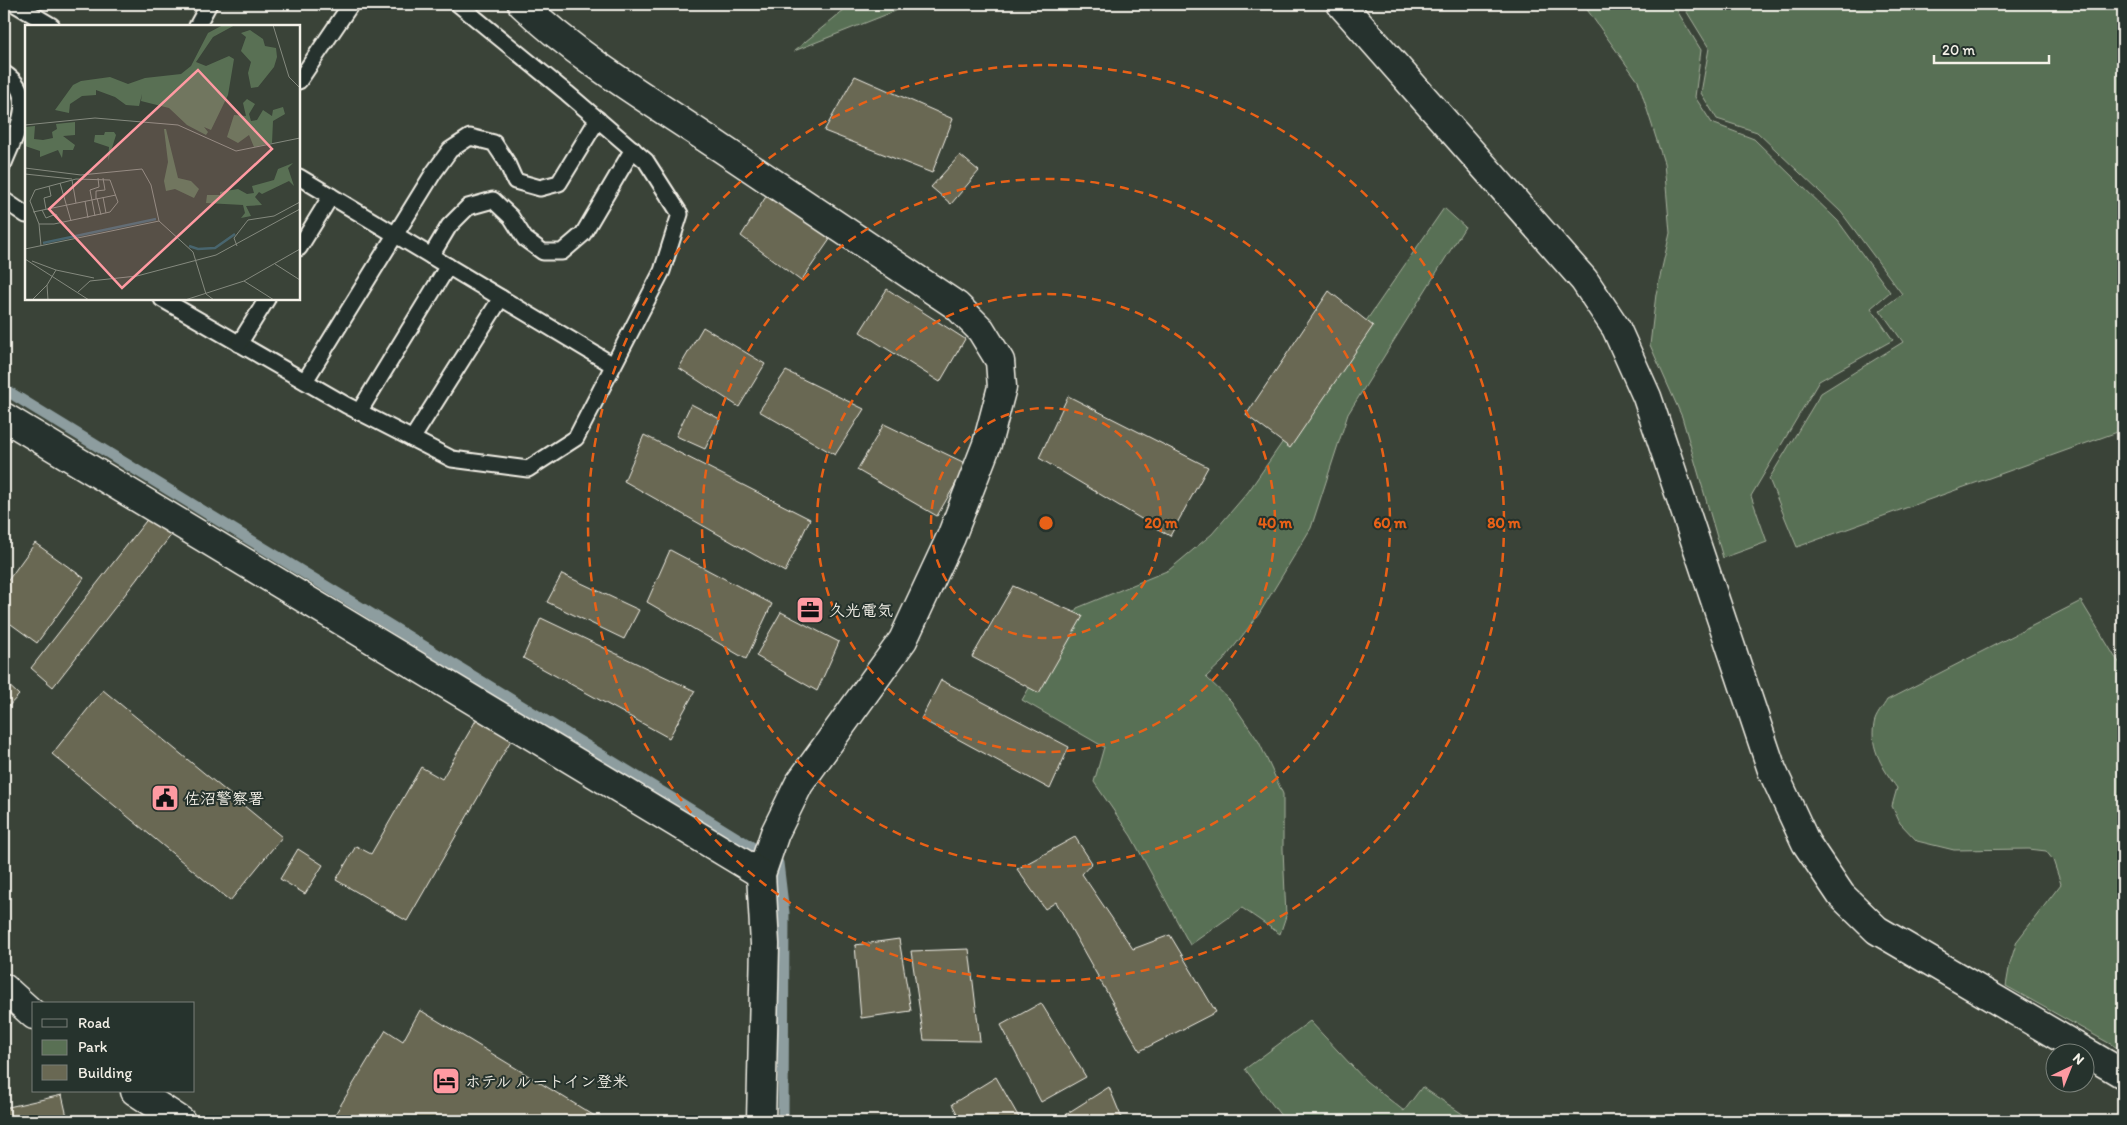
<svg xmlns="http://www.w3.org/2000/svg" width="2127" height="1125" font-family="Itim,'Klee One',sans-serif">
<rect width="100%" height="100%" fill="#3a4338"/>
<filter id="ink" filterUnits="userSpaceOnUse"><feTurbulence type="fractalNoise" baseFrequency=".02" numOctaves="2"/><feDisplacementMap in="SourceGraphic" scale="10" xChannelSelector="R" yChannelSelector="G"/><feConvolveMatrix kernelMatrix="1 2 1 2 8 2 1 2 1" color-interpolation-filters="sRGB"/></filter>
<g filter="url(#ink)">
<!-- green -->
<g fill="#597054" stroke="#a6b09e">
<polygon points="851,4 913,4 794,51"/>
<polygon points="1583,4 1673,4 1701,50 1695,97 1712,123 1754,139 1838,221 1890,292 1871,308 1893,340 1819,381 1751,496 1767,542 1723,558 1682,417 1650,345 1656,294 1670,233 1664,163 1638,81"/>
<polygon points="1682,4 2123,4 2123,430 1797,547 1769,479 1821,393 1903,342 1880,310 1902,294 1841,212 1757,132 1717,119 1701,93 1709,48"/>
<polygon points="1444,208 1465,227 1348,414 1311,528 1259,614 1223,661 1206,677 1231,701 1259,742 1283,794 1283,849 1286,916 1280,934 1242,908 1190,945 1131,836 1094,782 1104,747 1022,700 1077,608 1169,570 1212,534 1248,492"/>
<path d="M 2081,601 L 2115,657 L 2123,667 L 2123,1051 L 2006,986 L 2010,963 L 2017,941 L 2061,884 L 2053,860 L 2046,851 L 2029,849 L 1954,850 L 1917,841 L 1900,823 L 1892,806 L 1897,788 C 1884,770 1869,748 1874,724 C 1875,716 1883,707 1887,700 Z"/>
<polygon points="1310,1021 1366,1081 1404,1111 1422,1087 1473,1121 1285,1121 1245,1069"/>
</g>
<g fill="none" stroke-linecap="round" stroke-linejoin="round">
<!-- stream -->
<polyline stroke="#8d9d9f" stroke-width="11" points="4,389 778,863 784,913 783,1121"/>
</g>
<!-- building -->
<g fill="#696853" stroke="#f4f1e8">
<polygon points="855,76 953,119 932,173 824,131"/>
<polygon points="960,155 979,171 951,204 931,187"/>
<polygon points="767,195 833,235 801,281 741,236"/>
<polygon points="887,289 965,339 940,382 860,332"/>
<polygon points="1329,291 1373,326 1290,448 1246,415"/>
<polygon points="703,327 765,364 739,407 679,368"/>
<polygon points="786,371 864,409 835,455 759,411"/>
<polygon points="1068,396 1208,467 1170,536 1039,458"/>
<polygon points="691,404 720,419 705,449 676,436"/>
<polygon points="884,424 967,464 937,516 857,470"/>
<polygon points="644,435 810,519 785,572 624,481"/>
<polygon points="149,517 172,534 53,687 31,668"/>
<polygon points="35,543 84,578 37,643 4,619 4,586"/>
<polygon points="670,550 772,604 746,659 647,602"/>
<polygon points="562,574 639,610 624,639 547,602"/>
<polygon points="1013,586 1083,616 1039,693 972,657"/>
<polygon points="781,612 839,642 817,691 756,656"/>
<polygon points="541,618 695,691 669,738 523,658"/>
<polygon points="941,680 1069,747 1050,789 921,719"/>
<polygon points="4,681 19,695 4,711"/>
<polygon points="103,690 282,837 230,901 52,754"/>
<polygon points="479,715 514,735 407,921 336,880 356,846 371,854 421,767 442,779"/>
<polygon points="1075,837 1092,863 1082,874 1133,949 1170,935 1216,1012 1140,1051 1056,902 1045,909 1017,869"/>
<polygon points="298,849 323,865 305,894 280,879"/>
<polygon points="899,939 911,1011 861,1018 855,945"/>
<polygon points="969,949 980,1041 924,1040 911,951"/>
<polygon points="1041,1003 1086,1077 1041,1102 1001,1025"/>
<polygon points="420,1010 603,1121 331,1121 386,1030 403,1041"/>
<polygon points="996,1077 1021,1121 961,1121 952,1104"/>
<polygon points="1109,1087 1123,1121 1069,1121 1066,1114"/>
<polygon points="62,1095 68,1121 4,1121 4,1108"/>
</g>
<g fill="none" stroke-linecap="round" stroke-linejoin="round">
<defs>
<g id="lane">
<polyline points="15,4 52,26"/>
<polyline points="197,26 209,4"/>
<path d="M 4,73 C 39,95 16,133 4,163"/>
<polyline points="299,81 351,4"/>
<polyline points="299,177 613,365"/>
<polyline points="4,200 26,215"/>
<polyline points="299,248 331,196"/>
<polyline points="431,256 449,226 468,207 493,200 511,217 525,239 543,252 562,252 583,234 633,149"/>
<polyline points="162,299 346,405 452,459 528,469 576,438 662,271 680,214 646,161 567,93 458,4"/>
<polyline points="239,344 267,299"/>
<polyline points="305,381 434,172 450,150 470,137 494,143 506,161 515,181 540,188 559,183 598,119"/>
<polyline points="359,412 448,266"/>
<polyline points="412,439 501,298"/>
</g>
<g id="street">
<path d="M 522,4 C 582,61 653,102 721,148 C 800,200 878,254 957,306 L 981,330 L 1000,361 L 1002,387 L 987,444 L 951,537 L 903,640 L 799,784 L 775,833 L 761,874 L 765,944 L 761,1121"/>
<polyline points="1341,4 1584,280 1616,328 1647,397 1772,770 1806,843 1841,895 1877,930 2123,1074"/>
<polyline points="4,417 761,874"/>
</g>
<g id="secondary">
<polyline points="4,988 34,1015"/>
<polyline points="135,1091 181,1121"/>
</g>
</defs>
<!-- lane casing -->
<use href="#lane" stroke="#f4f1e8" stroke-width="19"/>
<!-- street casing -->
<use href="#street" stroke="#f4f1e8" stroke-width="31"/>
<!-- secondary casing -->
<use href="#secondary" stroke="#f4f1e8" stroke-width="31"/>
<!-- lane -->
<use href="#lane" stroke="#26332d" stroke-width="15"/>
<!-- street -->
<use href="#street" stroke="#26332d" stroke-width="28"/>
<!-- secondary -->
<use href="#secondary" stroke="#26332d" stroke-width="28"/>
</g>
</g>
<!-- distance rings -->
<g fill="none" stroke="#e96117" stroke-width="2.5" stroke-dasharray="9 6">
<circle cx="1046" cy="523" r="115"/>
<circle cx="1046" cy="523" r="229"/>
<circle cx="1046" cy="523" r="344"/>
<circle cx="1046" cy="523" r="458"/>
</g>
<!-- icons -->
<defs>
<symbol id="office-square" viewBox="-11 -11 22 22"><rect x="-9" y="-9" width="18" height="18" rx="4" fill="#ff9aa2" stroke="#26332d"/><path d="M-6-3h4V-5.5h4V-3h4V5H-6ZM-1-4.5V-3h2v-1.5ZM-6 0V1H6V0Z" fill="#111"/></symbol>
<symbol id="civic-square" viewBox="-11 -11 22 22"><rect x="-9" y="-9" width="18" height="18" rx="4" fill="#ff9aa2" stroke="#26332d"/><path d="M-.6-6.5H3V-4.5H.6V-3L4-1V1h2V6H-6V1h2V-1L-.6-3ZM-1.2 2.5V6h2.4V2.5Z" fill="#111"/></symbol>
<symbol id="hotel-square" viewBox="-11 -11 22 22"><rect x="-9" y="-9" width="18" height="18" rx="4" fill="#ff9aa2" stroke="#26332d"/><path d="M-6-4.5h1.5V1H6V5H4.5V3h-9V5H-6ZM-4 0a1.8 1.8 0 1 1 3.6 0ZM.5 0V-2.5h3Q6-2.5 6 0Z" fill="#111"/></symbol>
</defs>
<g fill-rule="evenodd">
<use href="#office-square" x="794" y="594" width="32" height="32"/>
<use href="#civic-square" x="149" y="782" width="32" height="32"/>
<use href="#hotel-square" x="430" y="1065" width="32" height="32"/>
</g>
<g text-anchor="middle" stroke-width="4" stroke-linejoin="round" paint-order="stroke">
<!-- poi labels -->
<g font-size="16" font-weight="bold" fill="#f4f1e8" stroke="#26332d" text-anchor="start">
<text x="829" y="616">久光電気</text>
<text x="184" y="804">佐沼警察署</text>
<text x="465" y="1087">ホテル ルートイン登米</text>
</g>
</g>
<!-- overview -->
<g transform="translate(25 25)">
<rect width="275" height="275" fill="#3a4338"/>
<path d="M 198,0 L 210,0 L 188,12 L 171,37 L 181,41 L 204,31 L 209,34 L 203,70 L 186,105 L 179,102 L 183,107 L 181,110 L 162,100 L 144,83 L 116,76 L 117,69 L 114,81 L 101,80 L 90,72 L 71,65 L 71,70 L 57,71 L 45,79 L 44,88 L 30,85 L 48,60 L 56,56 L 85,52 L 103,59 L 120,53 L 156,49 L 166,41 L 183,8 ZM 225,5 L 238,14 L 240,21 L 251,23 L 252,32 L 249,42 L 233,62 L 226,63 L 223,48 L 226,37 L 216,26 L 221,12 L 216,8 ZM 222,74 L 230,79 L 224,89 L 226,96 L 232,95 L 238,85 L 247,91 L 248,85 L 258,82 L 260,89 L 248,96 L 247,118 L 229,122 L 224,110 L 213,118 L 202,112 L 209,90 L 221,91 L 218,78 ZM 50,97 L 50,110 L 38,111 L 50,120 L 48,125 L 38,125 L 37,133 L 33,125 L 15,132 L 15,126 L 0,121 L 0,102 L 10,101 L 9,114 L 18,115 L 28,113 L 27,107 L 32,104 L 31,99 ZM 139,104 L 141,104 L 153,153 L 166,156 L 174,164 L 169,173 L 150,164 L 141,166 L 139,156 L 143,137 ZM 80,107 L 89,107 L 91,110 L 83,136 L 84,122 L 69,117 L 70,110 L 79,110 ZM 268,138 L 263,143 L 269,161 L 264,156 L 237,169 L 234,167 L 230,172 L 237,180 L 221,181 L 226,191 L 216,193 L 220,188 L 218,180 L 181,178 L 182,170 L 195,170 L 195,167 L 213,164 L 222,169 L 229,168 L 227,161 L 249,155 L 253,144 Z" fill="#597054"/>
<path fill="none" stroke="#48656e" stroke-width="2.5" d="M 18,218 L 131,194M 164,221 L 173,224 L 190,223 L 210,209"/>
<path fill="none" stroke="#84897e" stroke-width="1" d="M 248,0 L 264,52 L 275,63M 0,100 L 70,93 L 153,100 L 211,126 L 275,113M 0,143 L 56,150 L 117,144 L 126,160 L 134,196 L 168,227 L 181,269 L 189,275M 0,149 L 47,154M 47,155 L 51,178M 35,158 L 46,196M 78,172 L 81,188M 72,173 L 76,190M 71,174 L 71,166 L 80,165 L 78,153M 60,176 L 63,193M 21,184 L 19,173 L 26,171 L 24,161M 17,185 L 21,193 L 31,189 L 36,198M 8,187 L 91,170M 70,191 L 65,165 L 74,162 L 73,153M 14,199 L 29,199 L 85,187 L 93,177 L 85,155 L 51,154 L 10,165 L 5,176 L 14,199 L 16,221M 212,221 L 209,213 L 223,195 L 249,191 L 275,177M 0,224 L 134,196M 0,234 L 64,275M 7,236 L 31,245 L 69,253M 250,239 L 275,255M 219,256 L 249,275M 53,267 L 65,256 L 112,251 L 191,230 L 275,184M 7,275 L 22,260M 23,275 L 22,260 L 31,245M 160,275 L 219,256 L 275,224"/>
<path fill="#ff9aa2" fill-opacity="0.15" stroke="#ff9aa2" stroke-width="2.5" d="M 173,45 L 247,124 L 97,263 L 24,184 Z"/>
<rect width="275" height="275" fill="none" stroke="#f4f1e8" stroke-width="2.5"/>
</g>
<circle cx="1046" cy="523" r="8" fill="#e96117" stroke="#26332d" stroke-width="2.5"/>
<g font-size="15" text-anchor="middle" font-weight="bold" fill="#e96117" stroke="#26332d" stroke-width="4" stroke-linejoin="round" paint-order="stroke">
<text x="1161" y="528">20 m</text>
<text x="1275" y="528">40 m</text>
<text x="1390" y="528">60 m</text>
<text x="1504" y="528">80 m</text>
</g>
<!-- margin -->
<rect width="2127" height="1125" fill="none" stroke="#26332d" stroke-width="20"/>
<rect x="10" y="10" width="2107" height="1105" fill="none" stroke="#f4f1e8" stroke-width="2" filter="url(#ink)"/>
<!-- legend -->
<rect x="32" y="1002" width="162" height="90" fill="#26332d" stroke="#787f78"/>
<rect x="42" y="1019" width="25" height="8" fill="#26332d" stroke="#787f78"/>
<text x="78" y="1028" font-size="15" fill="#f4f1e8">Road</text>
<rect x="42" y="1040" width="25" height="15" fill="#597054" stroke="#787f78"/>
<text x="78" y="1052" font-size="15" fill="#f4f1e8">Park</text>
<rect x="42" y="1065" width="25" height="15" fill="#696853" stroke="#787f78"/>
<text x="78" y="1078" font-size="15" fill="#f4f1e8">Building</text>
<!-- north arrow -->
<g transform="translate(2070 1068) rotate(43)"><circle r="24" fill="#26332d" stroke="#787f78"/>
<path d="M0-4L9 19L0 12L-9 19Z" fill="#ff9aa2"/>
<text y="-8" font-size="14" font-weight="bold" text-anchor="middle" fill="#f4f1e8">N</text>
</g>
<!-- scale -->
<path d="M1934 55v8h115v-8" fill="none" stroke="#f4f1e8" stroke-width="2.5"/>
<text x="1942" y="55" font-size="15" fill="#f4f1e8" stroke="#26332d" stroke-width="4" paint-order="stroke">20 m</text>
</svg>
